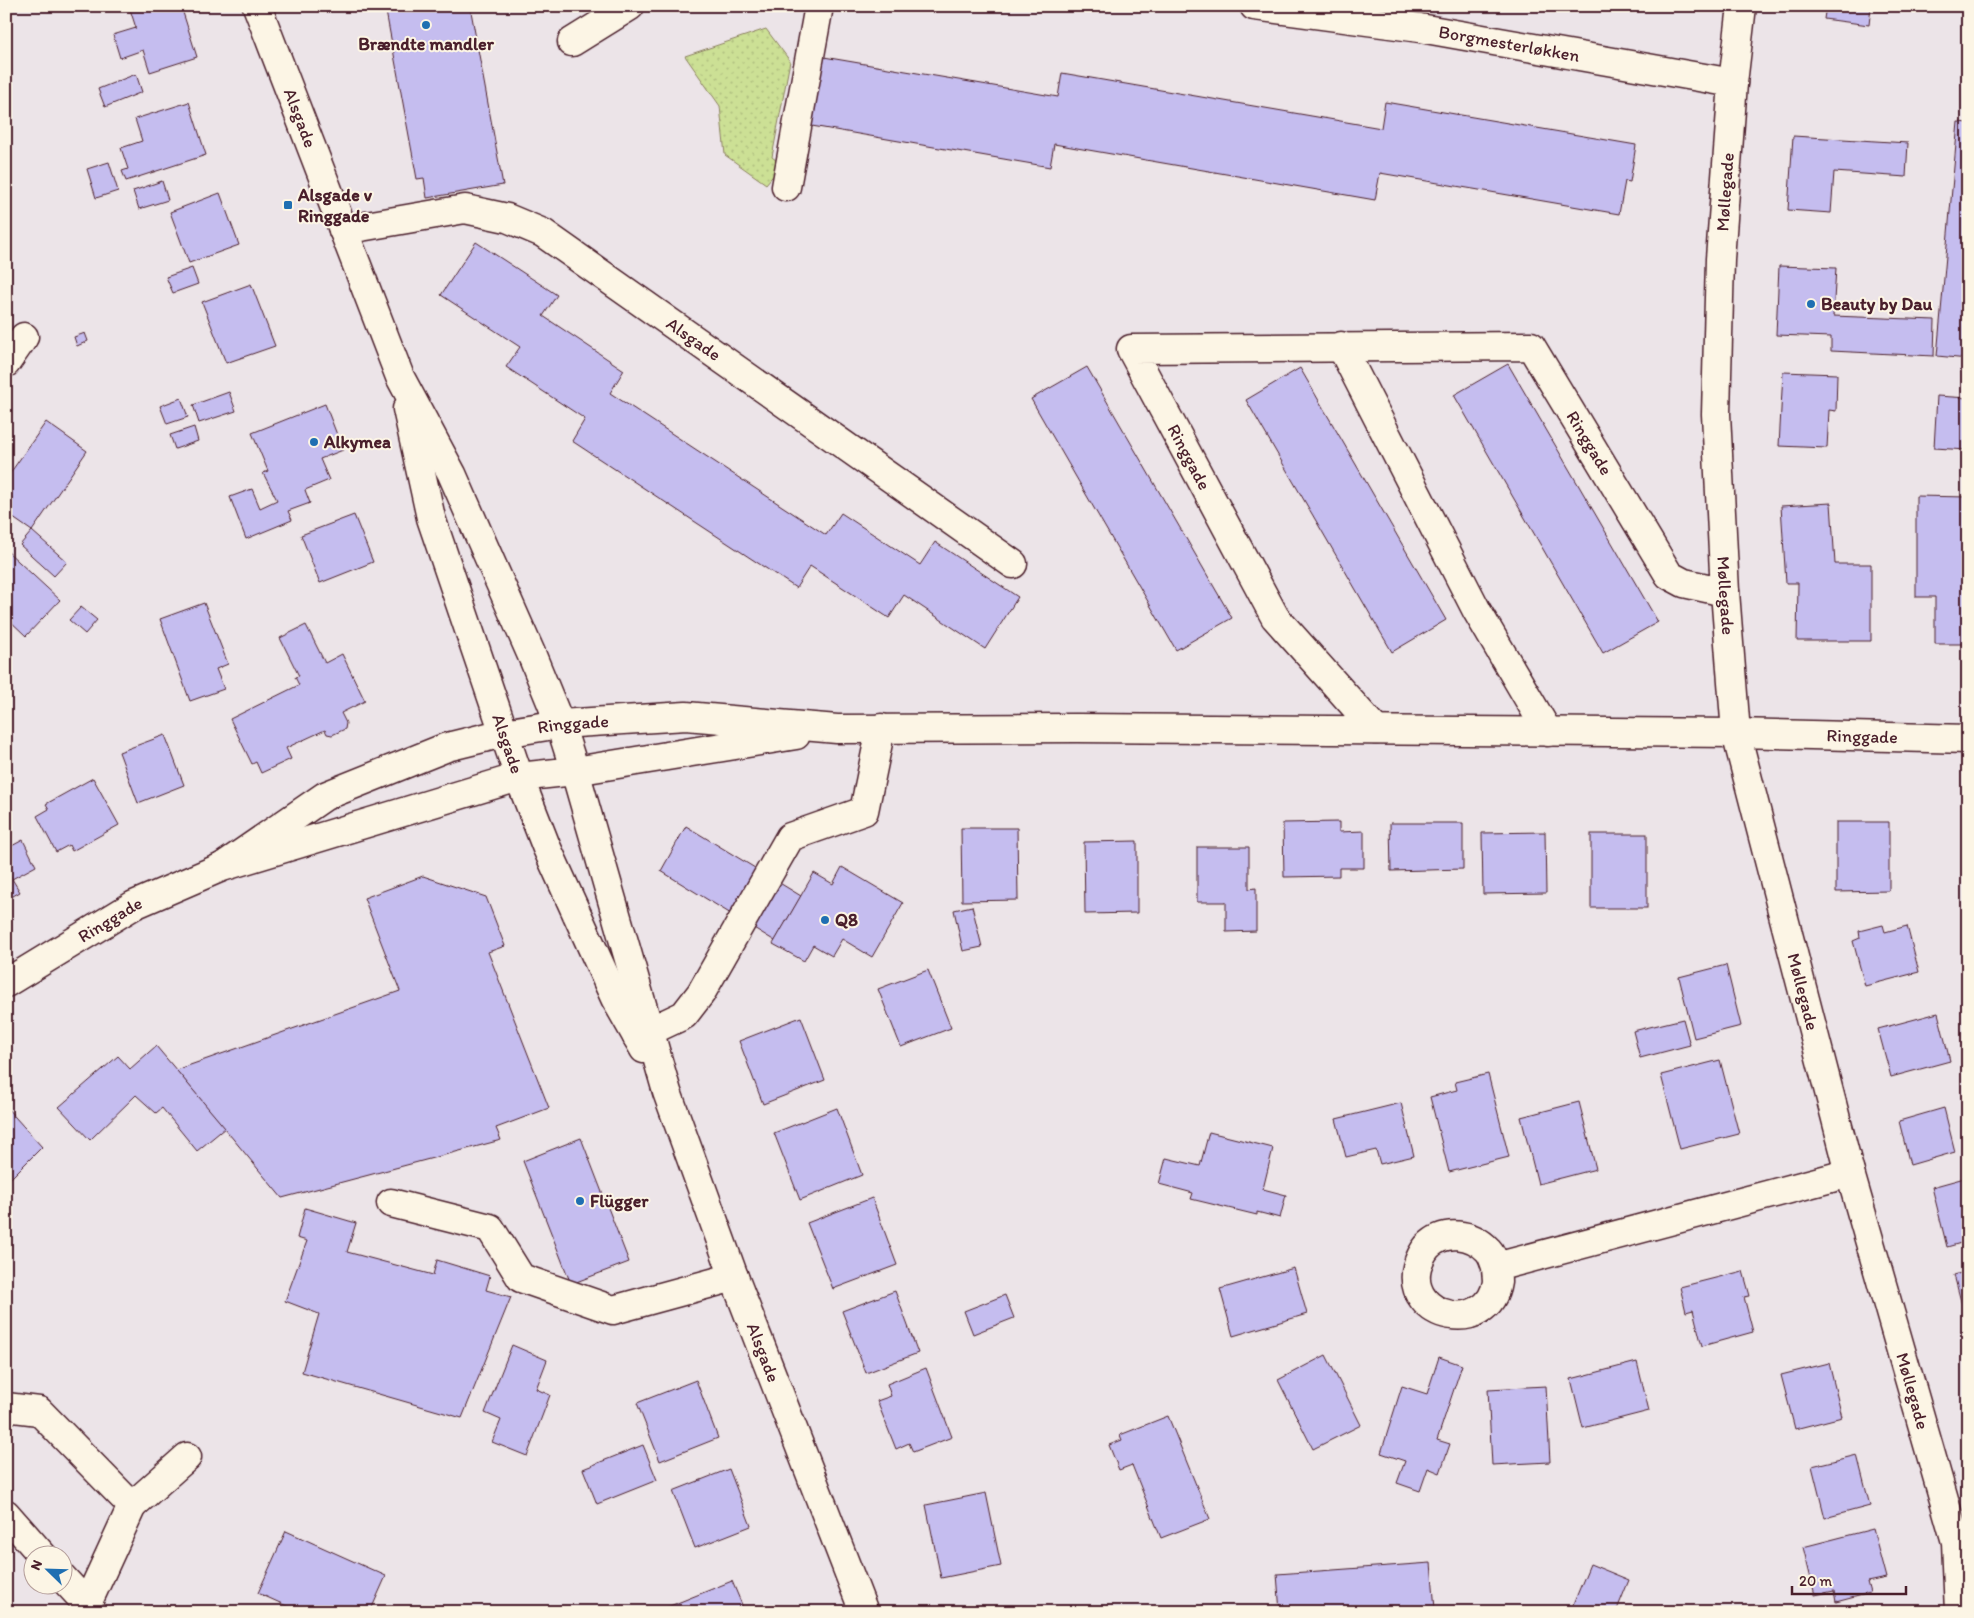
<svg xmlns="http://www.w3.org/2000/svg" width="1974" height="1618" font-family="Itim,sans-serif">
<defs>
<pattern id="park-dots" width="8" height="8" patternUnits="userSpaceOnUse" patternTransform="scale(1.25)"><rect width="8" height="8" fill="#cce095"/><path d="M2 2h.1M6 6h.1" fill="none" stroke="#b1c081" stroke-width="1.8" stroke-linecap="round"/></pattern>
</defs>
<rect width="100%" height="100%" fill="#ece4e8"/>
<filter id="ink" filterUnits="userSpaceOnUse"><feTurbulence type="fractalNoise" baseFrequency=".02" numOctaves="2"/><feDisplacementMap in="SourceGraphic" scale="10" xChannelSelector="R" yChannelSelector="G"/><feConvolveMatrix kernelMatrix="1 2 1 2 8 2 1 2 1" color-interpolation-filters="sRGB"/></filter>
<g filter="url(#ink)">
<!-- park -->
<polygon fill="url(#park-dots)" stroke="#8b8060" points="766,29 790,61 772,157 782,165 766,184 725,155 720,106 685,56"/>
<!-- building -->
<g fill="#c5bdef" stroke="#4a1f2b">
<polygon points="129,6 181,6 197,57 150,72 143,50 120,58 113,35 136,28"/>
<polygon points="385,6 470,6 503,185 427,198 424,178 417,179"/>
<polygon points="1826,6 1871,6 1869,25 1824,19"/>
<polygon points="818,56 1058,97 1062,73 1381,128 1385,102 1636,145 1630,182 1625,181 1619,214 1380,173 1375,200 1054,144 1050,167 806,125"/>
<polygon points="136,74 142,92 105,107 98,89"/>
<polygon points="189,102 206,155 126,181 122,171 128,169 121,148 142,141 135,119"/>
<polygon points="1958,122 1968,123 1968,359 1937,356"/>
<polygon points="1793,136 1908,143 1906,177 1834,172 1831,213 1788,210"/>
<polygon points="109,162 118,191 96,198 87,169"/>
<polygon points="162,181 168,200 139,209 133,191"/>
<polygon points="220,193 239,245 189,263 170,212"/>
<polygon points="476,242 557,295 543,316 624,370 610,393 826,535 841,513 920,565 935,542 1018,597 985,649 904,595 889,618 810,566 796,588 572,441 585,419 506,367 520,347 441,295"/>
<polygon points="1779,266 1836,268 1833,316 1935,320 1934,356 1831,351 1831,337 1776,335"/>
<polygon points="192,268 198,284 173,293 166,277"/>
<polygon points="251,284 275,346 226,363 202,302"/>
<polygon points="85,333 88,341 77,346 74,337"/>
<polygon points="1508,364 1658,622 1603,653 1454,395"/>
<polygon points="1087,367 1232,618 1176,650 1031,399"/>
<polygon points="1300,368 1446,620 1392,652 1246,400"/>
<polygon points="1783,372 1837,374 1836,411 1829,410 1827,448 1779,446"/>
<polygon points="229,392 236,411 199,423 193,405"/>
<polygon points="1937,396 1968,398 1968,450 1934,448"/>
<polygon points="181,398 188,417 167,424 160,406"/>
<polygon points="325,404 343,450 320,459 329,480 305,490 310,503 288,511 292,520 246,539 230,497 252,489 260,508 277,500 263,473 268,471 252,433"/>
<polygon points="46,422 87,451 32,531 6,513 6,479"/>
<polygon points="194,427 198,441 175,449 170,435"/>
<polygon points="1916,496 1968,497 1968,644 1935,644 1935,597 1916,597"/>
<polygon points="1831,503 1835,564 1871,564 1871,641 1797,641 1798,583 1786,583 1781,506"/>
<polygon points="354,515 373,562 320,583 301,535"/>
<polygon points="32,531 67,562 54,576 20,545"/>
<polygon points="6,550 60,600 26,636 6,617"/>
<polygon points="204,603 228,664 216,669 224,689 190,701 160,619"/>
<polygon points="81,607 97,620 85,634 69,620"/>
<polygon points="306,625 325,663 342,654 365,701 341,713 346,723 345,729 332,735 327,734 325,730 286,748 291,759 261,773 256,762 252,764 230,719 299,685 295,677 299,676 280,638"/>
<polygon points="165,735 184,785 138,803 119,752"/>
<polygon points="93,778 119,825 72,851 69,845 56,852 37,816 49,809 46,804"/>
<polygon points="1339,822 1339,832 1364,831 1364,868 1339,868 1339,876 1284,877 1283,823"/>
<polygon points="1836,822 1889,822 1889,891 1836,892"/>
<polygon points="1390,823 1463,823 1463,869 1391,871"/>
<polygon points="686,826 801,896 775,941 661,871"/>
<polygon points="961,828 1017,828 1018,900 962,901"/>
<polygon points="1545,832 1546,893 1483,894 1482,833"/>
<rect x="1591" y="834" width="56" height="74"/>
<polygon points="23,840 36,866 12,879 6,865 6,849"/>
<polygon points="1137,841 1137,913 1085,914 1084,842"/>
<polygon points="1197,847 1249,847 1249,889 1256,888 1256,931 1226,932 1226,902 1197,902"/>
<polygon points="842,867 903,903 872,957 842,939 832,956 813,945 804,961 773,944 814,873 833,884"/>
<polygon points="6,869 20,892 6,900"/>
<polygon points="423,876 486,897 505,946 488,952 549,1108 496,1128 501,1140 282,1198 176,1070 400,991 364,898"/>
<polygon points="972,906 982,947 963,951 954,910"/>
<polygon points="1883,925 1885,932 1907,926 1919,972 1865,986 1853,941 1860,938 1859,931"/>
<polygon points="1726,965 1741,1026 1694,1038 1679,977"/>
<polygon points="928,970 951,1028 901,1047 878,989"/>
<polygon points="1938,1013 1950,1061 1891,1077 1878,1029"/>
<polygon points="801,1017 825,1080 763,1104 739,1041"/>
<polygon points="1683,1019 1690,1045 1640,1058 1633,1031"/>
<polygon points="156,1046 225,1128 197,1151 162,1108 156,1113 136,1095 90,1140 59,1107 118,1056 130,1069"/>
<polygon points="1720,1060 1739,1134 1680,1149 1661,1075"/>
<polygon points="1488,1074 1509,1157 1449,1172 1430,1097 1457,1090 1455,1082"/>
<polygon points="1579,1102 1596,1169 1538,1184 1521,1117"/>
<polygon points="1401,1103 1414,1156 1380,1164 1376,1150 1346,1157 1336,1119"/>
<polygon points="6,1107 42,1147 6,1183"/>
<polygon points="837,1108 862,1175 800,1200 774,1133"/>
<polygon points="1944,1108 1955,1152 1910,1165 1899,1121"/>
<polygon points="1209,1132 1273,1148 1263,1189 1286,1195 1280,1218 1257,1212 1257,1215 1191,1199 1193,1193 1159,1184 1166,1158 1200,1166"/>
<polygon points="581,1138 629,1262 571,1284 523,1161"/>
<polygon points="1968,1177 1968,1241 1947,1247 1932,1187"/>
<polygon points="872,1198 897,1265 833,1289 807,1223"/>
<polygon points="305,1208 356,1223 347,1252 433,1275 437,1260 490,1276 486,1290 511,1297 462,1418 302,1372 319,1314 285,1301 307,1241 297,1238"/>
<polygon points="1294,1268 1307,1314 1233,1336 1220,1289"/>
<polygon points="1743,1271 1750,1296 1744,1297 1753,1332 1702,1346 1693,1310 1686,1312 1680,1287"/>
<polygon points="1968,1271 1968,1324 1967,1324 1954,1275"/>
<polygon points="895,1291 918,1353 866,1373 842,1311"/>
<polygon points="1005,1295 1014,1318 973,1334 964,1311"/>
<polygon points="512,1345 547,1360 536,1389 550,1395 527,1456 492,1442 501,1420 485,1413"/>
<polygon points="1326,1355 1361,1425 1313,1449 1278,1380"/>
<polygon points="1439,1357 1462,1365 1437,1440 1450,1444 1440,1473 1428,1468 1420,1491 1397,1483 1405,1461 1381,1453 1402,1386 1427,1394"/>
<polygon points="1637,1362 1649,1411 1583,1428 1571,1379"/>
<polygon points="1829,1363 1842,1417 1795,1429 1781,1375"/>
<polygon points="926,1368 952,1437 913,1452 909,1443 896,1449 877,1401 891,1396 887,1384"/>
<polygon points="696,1380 718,1438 660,1461 637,1403"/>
<polygon points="1546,1386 1550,1462 1492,1465 1488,1389"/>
<polygon points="1168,1416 1210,1519 1161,1538 1132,1465 1119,1470 1109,1445 1122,1440 1120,1435"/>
<polygon points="643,1445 657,1480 597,1504 583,1469"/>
<polygon points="1857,1455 1870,1506 1825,1518 1812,1466"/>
<polygon points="729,1469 751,1526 695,1548 673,1491"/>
<polygon points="986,1493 1001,1566 941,1578 926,1505"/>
<polygon points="1873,1529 1886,1578 1867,1582 1870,1593 1836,1602 1834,1591 1815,1595 1803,1547"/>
<polygon points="286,1531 386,1576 370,1612 300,1612 258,1593"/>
<polygon points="1431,1563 1435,1609 1420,1610 1421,1612 1280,1612 1277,1574"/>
<polygon points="1590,1564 1629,1580 1616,1612 1570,1612"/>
<polygon points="732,1581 745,1612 655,1612"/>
</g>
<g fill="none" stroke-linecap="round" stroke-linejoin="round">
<defs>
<g id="minor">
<path id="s1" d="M 257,6 L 400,377 L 452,474 L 533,658 L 560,724 L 575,771 L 667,1092 L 734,1277 L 864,1612"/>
<path id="s2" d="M 1254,6 L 1420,28 L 1733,83"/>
<path id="s3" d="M 1742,6 L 1733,83 L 1720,259 L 1716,414 L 1725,592 L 1736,733 L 1850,1173 L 1956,1542 L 1959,1612"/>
<polyline points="572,42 630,6"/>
<polyline points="786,187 819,6"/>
<path id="s4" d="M 343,230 L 465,209 L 507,218 L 543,233 L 1013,564"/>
<polyline points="1341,346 1477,611 1548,732"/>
<polyline points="6,363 24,337"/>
<path id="s5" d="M 407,409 L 431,518 L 519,777 L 546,846 L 615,998 L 644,1049"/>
<path id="s6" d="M 1376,730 L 1275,617 L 1131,349 L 1531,346 L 1669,575 L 1684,583 L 1725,592"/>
<path id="s7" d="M 222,867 L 325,796 L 447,747 L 504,733 L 560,724 L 686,716 L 837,729 L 1077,728 L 1736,733 L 1968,739"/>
<path id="s8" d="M 6,983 L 134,905 L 222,867 L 519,777 L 575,771 L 796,735"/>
<polyline points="637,1037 684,1015 701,993 790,837 864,811 881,728"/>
<polyline points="391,1203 490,1228 521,1278 613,1310 734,1277"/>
<path d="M 1496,1267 C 1496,1271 1497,1277 1497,1282 C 1489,1336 1405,1320 1417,1267 C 1419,1260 1422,1253 1427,1247 C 1444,1229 1472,1233 1488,1250 C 1492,1254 1494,1261 1496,1267 L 1850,1173"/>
<polyline points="6,1407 39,1411 132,1506 87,1604 62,1577"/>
<polyline points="132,1506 187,1457"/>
<polyline points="6,1514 43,1556"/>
</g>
</defs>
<!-- minor casing -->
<use href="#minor" stroke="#4a1f2b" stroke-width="31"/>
<!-- minor -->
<use href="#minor" stroke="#fcf5e5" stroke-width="28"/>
</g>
</g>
<!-- markers -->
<g fill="#1f6fb2" stroke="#fcf5e5" stroke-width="2">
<circle cx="426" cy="25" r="5"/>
<rect x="283" y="200" width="10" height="10" rx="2.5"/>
<circle cx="1811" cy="304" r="5"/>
<circle cx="314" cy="442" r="5"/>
<circle cx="825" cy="920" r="5"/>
<circle cx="580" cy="1201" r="5"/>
</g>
<g text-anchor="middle" stroke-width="4" stroke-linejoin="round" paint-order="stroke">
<!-- street labels -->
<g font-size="18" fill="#4a1f2b" stroke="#fcf5e5">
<text dy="6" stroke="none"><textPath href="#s2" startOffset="258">Borgmesterløkken</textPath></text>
<text dy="6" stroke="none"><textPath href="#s1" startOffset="120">Alsgade</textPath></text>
<text transform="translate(1725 192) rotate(-86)" y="6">Møllegade</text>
<text dy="6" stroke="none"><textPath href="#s4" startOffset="390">Alsgade</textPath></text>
<text dy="6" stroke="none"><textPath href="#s6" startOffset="969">Ringgade</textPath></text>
<text transform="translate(1189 457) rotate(62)" y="6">Ringgade</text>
<text dy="6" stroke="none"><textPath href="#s3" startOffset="591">Møllegade</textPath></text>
<text dy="6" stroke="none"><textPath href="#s7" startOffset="385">Ringgade</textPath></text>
<text dy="6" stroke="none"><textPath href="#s7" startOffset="1675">Ringgade</textPath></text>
<text dy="6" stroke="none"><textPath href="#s5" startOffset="350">Alsgade</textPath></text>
<text dy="6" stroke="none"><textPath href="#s8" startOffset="122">Ringgade</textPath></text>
<text dy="6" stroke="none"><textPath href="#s3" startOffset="996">Møllegade</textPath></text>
<text dy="6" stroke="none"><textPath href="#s1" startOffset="1441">Alsgade</textPath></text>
<text dy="6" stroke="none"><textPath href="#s3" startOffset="1410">Møllegade</textPath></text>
</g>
<!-- poi labels -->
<g font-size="18" font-weight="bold" fill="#4a1f2b" stroke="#fcf5e5" text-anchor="start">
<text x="426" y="50" text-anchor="middle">Brændte mandler</text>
<text x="298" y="201">Alsgade v<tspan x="298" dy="21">Ringgade</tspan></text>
<text x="1821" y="310">Beauty by Dau</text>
<text x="324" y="448">Alkymea</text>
<text x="835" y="926">Q8</text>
<text x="590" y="1207">Flügger</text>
</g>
</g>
<!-- margin -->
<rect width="1974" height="1618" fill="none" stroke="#fcf5e5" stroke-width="25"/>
<rect x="12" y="12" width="1949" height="1593" fill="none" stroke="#4a1f2b" stroke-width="2" filter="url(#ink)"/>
<!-- north arrow -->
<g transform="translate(48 1570) rotate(293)"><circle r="24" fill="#fcf5e5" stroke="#b59f9b"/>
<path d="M0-4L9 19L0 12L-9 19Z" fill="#1f6fb2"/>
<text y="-8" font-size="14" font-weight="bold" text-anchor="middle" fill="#4a1f2b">N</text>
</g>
<!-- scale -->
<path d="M1792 1586v8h114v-8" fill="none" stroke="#4a1f2b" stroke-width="2.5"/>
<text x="1799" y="1586" font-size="15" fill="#4a1f2b" stroke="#fcf5e5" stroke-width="4" paint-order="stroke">20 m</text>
</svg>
